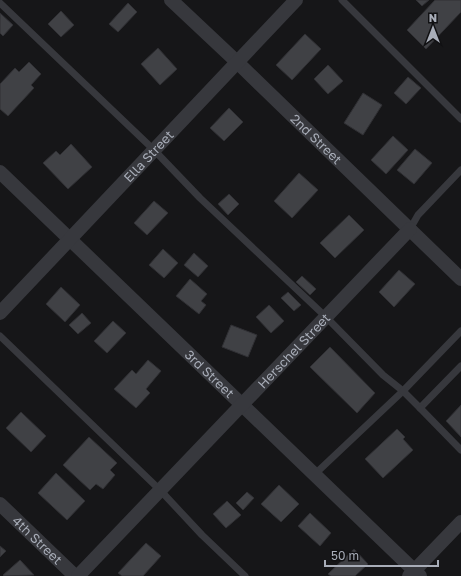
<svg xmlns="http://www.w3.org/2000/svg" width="461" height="576" font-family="'Golos Text',sans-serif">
<rect width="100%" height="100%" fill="#161618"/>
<!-- building -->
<g fill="#404145" stroke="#303034">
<polygon points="416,0 429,0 422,6"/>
<polygon points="435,0 461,0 461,12 426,49 407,30"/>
<polygon points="128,3 137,12 118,32 109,24"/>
<polygon points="61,11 74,25 61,37 48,24"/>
<polygon points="0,13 13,25 3,36 0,33"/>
<polygon points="305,34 321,49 292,80 276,65"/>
<polygon points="158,48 177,69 160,85 141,64"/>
<polygon points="29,62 41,74 31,85 34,88 8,116 0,109 0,84 15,68 19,72"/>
<polygon points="328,65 343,81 328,94 314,79"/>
<polygon points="408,77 421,88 406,104 394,93"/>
<polygon points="363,93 382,105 363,135 344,123"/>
<polygon points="229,108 243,122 224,141 210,128"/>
<polygon points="393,136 408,150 386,174 371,160"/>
<polygon points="71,144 92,167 68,189 43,163 56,151 60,155"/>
<polygon points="415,149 432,163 414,184 397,170"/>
<polygon points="299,173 318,190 292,218 274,201"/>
<polygon points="229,194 239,204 228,215 218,204"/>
<polygon points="154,201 168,213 147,235 134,223"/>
<polygon points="349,215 364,230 335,258 320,243"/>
<polygon points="163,249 178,263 164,278 149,265"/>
<polygon points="194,253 208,266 198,277 184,265"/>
<polygon points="399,270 415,284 394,307 379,292"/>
<polygon points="302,276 316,289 310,295 296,282"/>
<polygon points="190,279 207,294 201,301 206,305 199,314 176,296"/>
<polygon points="61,287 80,305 65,322 46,304"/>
<polygon points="288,292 301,305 294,311 281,298"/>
<polygon points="269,305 284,321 271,333 256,317"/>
<polygon points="82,313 91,323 78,334 69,325"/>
<polygon points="113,321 126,333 107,353 94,341"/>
<polygon points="231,325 257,335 248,357 222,347"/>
<polygon points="330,347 375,393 357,413 310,367"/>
<polygon points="148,360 161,371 146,389 150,393 136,408 114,389 132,370 136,374"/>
<polygon points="461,405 461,437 446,421"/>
<polygon points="21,412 46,436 31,452 6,428"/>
<polygon points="397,429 405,437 403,439 413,450 383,478 365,459"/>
<polygon points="89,437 117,463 110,470 115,475 103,489 96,484 90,490 63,465"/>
<polygon points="56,473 85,501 67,520 38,493"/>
<polygon points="279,485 299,504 281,522 261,504"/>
<polygon points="247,492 254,498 243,510 236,503"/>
<polygon points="227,501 241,515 226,528 213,514"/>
<polygon points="310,513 331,533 320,546 298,526"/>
<polygon points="146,543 161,556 143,576 122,576 118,573"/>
<polygon points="0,546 6,551 0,557"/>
<polygon points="354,549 368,564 355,576 331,576 328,574"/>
<polygon points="20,560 34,575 4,576 3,575"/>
</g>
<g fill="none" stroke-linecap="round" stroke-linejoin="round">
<!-- service -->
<g stroke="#37383d" stroke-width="7">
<polyline points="342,0 461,119"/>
<polyline points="0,3 154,150 200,198 326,317 383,375 403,391 315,474"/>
<polyline points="410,229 418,215 461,170"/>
<polyline points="461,331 403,391 420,408 461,366"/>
<polyline points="0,336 160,490 202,535 245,576"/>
<polyline points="420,408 461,450"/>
</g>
<!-- minor -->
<g stroke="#37383d" stroke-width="14">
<path id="s1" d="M 171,0 L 237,62 L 461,279"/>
<path id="s2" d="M 0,172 L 420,576"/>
<path id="s3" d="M 0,313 L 296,0"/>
<path id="s4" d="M 0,504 L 75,576"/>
<path id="s5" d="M 78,576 L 410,229"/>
<polyline points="409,576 461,522"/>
</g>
</g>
<g text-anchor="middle" stroke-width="3" stroke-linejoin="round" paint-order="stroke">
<!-- street labels -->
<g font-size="13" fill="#a8adb8" stroke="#111113">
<text dy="5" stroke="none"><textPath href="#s1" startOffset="201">2nd Street</textPath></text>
<text dy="5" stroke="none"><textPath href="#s3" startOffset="216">Ella Street</textPath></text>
<text dy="5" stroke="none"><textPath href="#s5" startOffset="312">Herschel Street</textPath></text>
<text dy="5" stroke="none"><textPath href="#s2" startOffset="291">3rd Street</textPath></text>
<text dy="5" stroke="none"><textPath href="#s4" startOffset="52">4th Street</textPath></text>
</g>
</g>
<!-- north arrow -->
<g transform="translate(433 28)" stroke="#111113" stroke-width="3" paint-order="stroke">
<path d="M0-3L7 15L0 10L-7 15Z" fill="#a8adb8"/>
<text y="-6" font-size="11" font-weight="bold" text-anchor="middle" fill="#a8adb8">N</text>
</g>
<!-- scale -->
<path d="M325 560v6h113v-6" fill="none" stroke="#a8adb8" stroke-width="2"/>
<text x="331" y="560" font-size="12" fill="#a8adb8" stroke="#111113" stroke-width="3" paint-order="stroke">50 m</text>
</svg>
